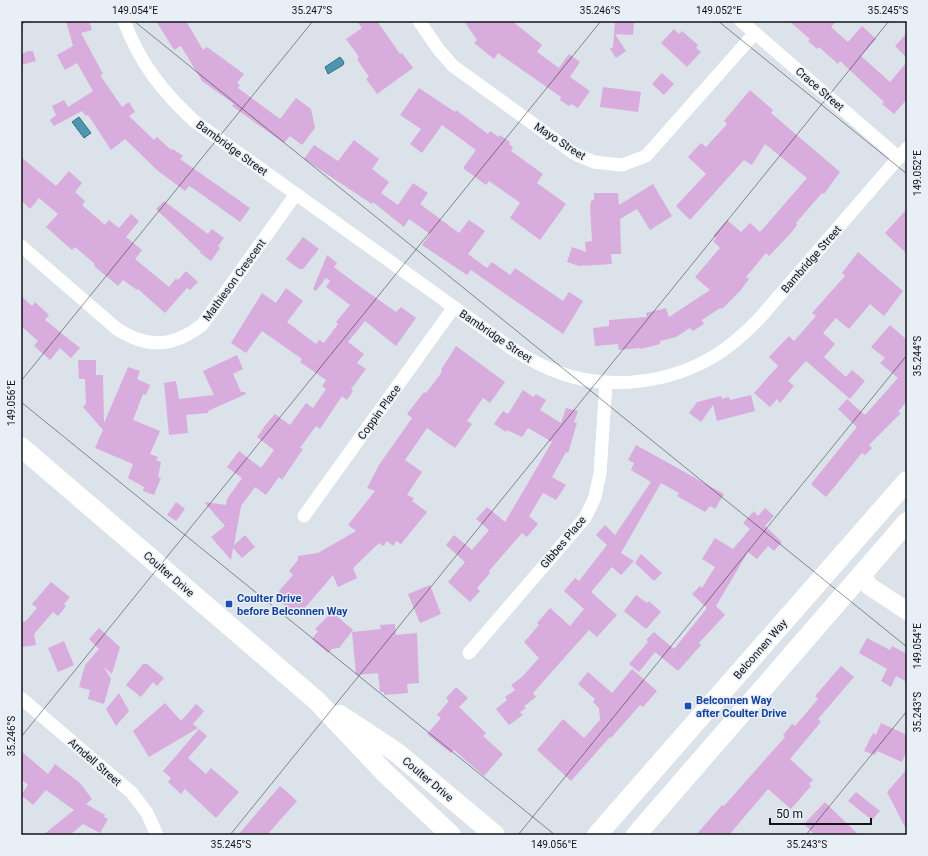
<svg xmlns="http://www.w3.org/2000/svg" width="928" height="856" font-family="Roboto,sans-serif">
<rect width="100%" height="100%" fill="#dce2ea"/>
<!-- water -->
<g fill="#4c96af" stroke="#3a6f81">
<polygon points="340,57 344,62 343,65 328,74 325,67"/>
<polygon points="79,117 91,133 84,138 72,122"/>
</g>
<!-- building -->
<g fill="#d8acdc">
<polygon points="66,21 89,21 92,30 81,33 103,74 100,75 122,107 129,102 135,112 129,116 154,140 157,137 171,150 173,149 183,156 180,159 250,208 240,222 194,189 189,186 185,191 157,170 125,139 111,150 88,115 86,116 82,111 54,126 50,120 56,115 52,106 64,100 68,107 93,91 77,63 65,70 57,55 73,46"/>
<polygon points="156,21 186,21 203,50 207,47 244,74 237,83 240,85 238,88 280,119 296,98 311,109 315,128 302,145 290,136 284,143 232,106 234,104 202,81 181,46 174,50"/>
<polygon points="357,21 377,21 400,54 402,53 413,68 377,94 366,79 369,77 357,59 359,57 346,39 362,28"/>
<polygon points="464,21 512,21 542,45 537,52 559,68 569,54 580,62 570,77 590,91 578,108 571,104 569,106 560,100 561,97 498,53 494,59 474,43 477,40"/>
<polygon points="615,21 634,21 633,35 615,34 626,51 616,58 610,49 613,47"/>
<polygon points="789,21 836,21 831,27 848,42 862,26 876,39 861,56 890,82 907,62 907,99 894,114 882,104 884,102 840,61 838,64 819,47 817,49 808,41 810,39"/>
<polygon points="674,29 679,34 682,31 698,45 696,48 701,52 687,67 661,43"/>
<polygon points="907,33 907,58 895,46"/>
<polygon points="29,51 33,51 36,61 21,65 21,54"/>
<polygon points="662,73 674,84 664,95 652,84"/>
<polygon points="603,87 641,92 638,112 600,107"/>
<polygon points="419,88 455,112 456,110 488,134 490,131 499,137 500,135 510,142 509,144 513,147 511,151 543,174 537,183 566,204 540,240 510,218 520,203 519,202 489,181 486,185 463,168 476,150 442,125 422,153 410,144 421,129 400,115"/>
<polygon points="750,90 773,110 771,113 840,172 824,194 822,193 796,223 797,225 791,233 769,256 766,253 746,277 749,279 740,291 722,309 720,308 702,320 704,324 693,331 690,328 676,337 660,341 660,344 641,349 640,348 619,350 618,344 595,346 593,328 609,326 609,320 647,317 646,313 666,308 669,317 710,290 695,277 720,248 713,241 716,238 713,236 727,220 741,232 750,223 760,232 807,178 765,144 752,165 744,160 690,220 676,206 706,174 688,157 701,143 706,147 727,124 724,121"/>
<polygon points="354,140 379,159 372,169 389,182 381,193 398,205 413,183 428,193 420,204 459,233 469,220 485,231 468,254 487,268 492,262 510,275 515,268 563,301 569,292 583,301 563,334 471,270 467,275 422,245 430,234 409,219 404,227 373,202 372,204 304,159 314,145 338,161"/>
<polygon points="21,157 56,186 69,171 82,183 75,192 85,201 82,205 105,225 109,220 119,228 131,214 139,221 126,237 142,250 135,259 169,287 176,278 178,280 186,271 198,282 190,290 187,288 165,313 138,289 137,290 123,280 118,286 94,266 95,264 75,247 72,250 46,227 58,214 39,198 30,209 21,200"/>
<polygon points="653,184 672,216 650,230 637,209 620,219 621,254 611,254 612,264 579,266 567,262 572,247 586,252 585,242 592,241 590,207 591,201 594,200 594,193 618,193 619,205"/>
<polygon points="164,201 208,234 212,229 224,238 218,246 220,248 211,261 200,253 201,252 156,209"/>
<polygon points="907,209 907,254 885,233"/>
<polygon points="303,237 319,249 303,269 299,269 286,259"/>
<polygon points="858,252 903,291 884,316 870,304 849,329 836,318 823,333 835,344 824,357 846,377 852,370 865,381 850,399 806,361 788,381 794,386 780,403 777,399 770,407 754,393 778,366 769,357 789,336 794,341 816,316 812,313 845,276 842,273"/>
<polygon points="327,255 337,263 334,267 355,283 396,312 401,307 416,318 396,346 365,321 348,342 364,354 357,363 366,369 351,389 353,391 347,400 342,396 320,429 316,426 300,448 303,449 282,480 279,477 266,495 255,487 241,506 234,545 245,535 255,547 242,558 233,548 231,560 211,537 225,526 204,502 226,505 227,499 242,478 227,467 239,451 261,468 274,450 257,437 267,423 275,414 290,425 306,403 313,408 326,389 322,386 326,380 300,362 302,359 262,331 246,353 231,343 262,293 276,303 286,288 303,301 287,322 316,344 319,340 324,343 338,324 336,322 350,305 326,287 330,281 326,278 316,291 313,289"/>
<polygon points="21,296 32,306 35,302 49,315 45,320 80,348 71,358 60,348 50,360 34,346 38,341 21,326"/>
<polygon points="890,325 907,340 907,401 898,412 901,413 869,445 872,448 865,455 862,453 826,497 811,484 857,427 838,409 847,399 865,415 898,378 880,363 885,358 871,347"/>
<polygon points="456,346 505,382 490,403 483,398 467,421 472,424 455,448 427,428 405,460 422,472 407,495 414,498 412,501 427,512 401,544 396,541 393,546 387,541 383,546 379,543 353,568 357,578 338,587 333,575 298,616 278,600 278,594 280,590 293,575 289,571 298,560 298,556 318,553 356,531 348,525 375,491 367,488 379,465 412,418 407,414 424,392 426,393 442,372 441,370"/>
<polygon points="237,355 243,369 233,374 241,392 245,392 246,394 208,411 208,413 186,415 188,433 169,435 164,383 176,381 179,399 214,395 203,371"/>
<polygon points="78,360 96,360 96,375 103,375 104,423 128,367 140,371 137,379 150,385 146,395 143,394 133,420 160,431 150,454 158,457 156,460 161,462 158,477 161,478 154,495 143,491 144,487 128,478 133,464 95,448 103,430 83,407 86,404 85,379 79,379"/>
<polygon points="523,390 533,397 536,394 546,400 540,410 561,423 566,408 578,411 574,422 577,423 568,453 566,452 552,477 566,485 556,500 543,493 529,516 538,524 527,537 522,533 489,571 490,573 477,588 480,591 470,602 448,582 465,562 446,545 454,535 472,550 489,530 476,519 487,507 505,522 552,442 528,428 522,437 507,430 506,432 494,424 503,411 508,414"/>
<polygon points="751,395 755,411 717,421 713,405 701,422 689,413 697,402 721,396 722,399 729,397 730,400"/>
<polygon points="636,445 724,494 715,509 710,506 705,512 677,496 679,493 661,483 621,553 634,561 621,575 612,567 591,592 617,615 597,637 589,630 533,693 536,697 524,706 526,708 520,712 523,715 509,725 496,709 507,700 505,697 515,690 511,685 522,677 539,658 524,642 539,625 537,623 550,608 570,626 584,609 564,591 575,578 579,581 607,545 596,535 605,525 615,535 651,482 631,470 634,463 628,460"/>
<polygon points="176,502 185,509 176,521 167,515"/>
<polygon points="765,508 774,516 765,526 782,542 774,551 768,546 757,559 748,552 716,606 725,615 699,643 701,645 678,671 655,652 639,672 629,664 648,642 646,640 654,632 674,649 707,608 692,594 700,586 702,588 715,567 702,559 715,538 733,549 750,529 743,523 754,511 758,516"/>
<polygon points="641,554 662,573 654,581 635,563"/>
<polygon points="51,582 70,597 64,604 66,606 58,616 53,612 34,634 36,645 21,647 21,622 26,621 37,608 32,604"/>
<polygon points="430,585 441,614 420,623 408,594"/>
<polygon points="636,595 647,603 649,601 661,612 646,629 624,611"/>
<polygon points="332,612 353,630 339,648 332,649 328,653 312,639 318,631 315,629"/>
<polygon points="395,624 396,635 417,633 419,683 407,684 408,693 384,695 384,692 380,692 378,673 356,675 352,632 381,629 380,625"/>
<polygon points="99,628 120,647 112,674 104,667 111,679 104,704 88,699 90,690 79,687 85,665 99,649 89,639"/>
<polygon points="867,638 890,650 892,646 907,654 907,682 896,676 891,687 881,681 887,669 859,653"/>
<polygon points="64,641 74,665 58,672 48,648"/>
<polygon points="143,664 147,664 164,678 157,686 153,682 141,697 126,685"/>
<polygon points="841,666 854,677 818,719 821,722 790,759 813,780 809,784 811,786 791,809 768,789 729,835 696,835 722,805 724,806 785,737 783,735 792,724 795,726 818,699 815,696"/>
<polygon points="632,669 657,691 643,707 640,705 611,738 610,737 571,781 537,750 563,719 584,738 600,720 599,708 593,702 595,699 578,684 588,672 612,693"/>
<polygon points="456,687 468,698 459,707 486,733 483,736 503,754 484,776 454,750 451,753 427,734 441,718 437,715 449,701 446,698"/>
<polygon points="119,693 129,711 116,726 106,709"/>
<polygon points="165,703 181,721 196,704 204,711 193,724 198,728 149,757 133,731"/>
<polygon points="881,723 907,735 907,750 902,762 877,751 875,755 864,751 873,733 876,735"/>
<polygon points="199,729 207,736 188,758 206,774 211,768 239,792 216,818 185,789 181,794 168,782 171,778 163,771"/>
<polygon points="21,751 48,774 55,764 80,783 92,799 86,804 105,815 104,817 108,819 100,833 83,824 70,835 43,835 74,810 46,790 33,805 21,795 28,785 21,779"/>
<polygon points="907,769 907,831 887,792"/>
<polygon points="280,786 297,801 267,835 238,835"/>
<polygon points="856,792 880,811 872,820 848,801"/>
<polygon points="825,802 836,813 859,835 815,835 804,824"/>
</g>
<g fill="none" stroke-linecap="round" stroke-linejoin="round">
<!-- street -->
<g stroke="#fff" stroke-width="13">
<path d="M 124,21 C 140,63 161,90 194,121 L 511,348 C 528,359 545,368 563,374 C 610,390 668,383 711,358 C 729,348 744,334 758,320 L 907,148"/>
<polyline points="419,21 439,50 453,66 575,154 594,162 622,165 646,156 755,33"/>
<polyline points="741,21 899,158"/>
<path d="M 21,246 L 117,329 C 148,349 173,347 202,325 L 296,194"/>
<polyline points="304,516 454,307"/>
<polyline points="469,653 585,518 595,497 600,473 606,383"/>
<polyline points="21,698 132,793 147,813 157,835"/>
</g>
<!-- secondary -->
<polyline stroke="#fff" stroke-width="18" points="862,574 869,586 907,611"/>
<!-- primary -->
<g stroke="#fff" stroke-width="20">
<polyline points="21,447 317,701 385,773 451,835"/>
<polyline points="340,715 396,752 495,835"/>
<polyline points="597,835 907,481"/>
<polyline points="636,835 907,522"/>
</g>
</g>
<!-- ticks -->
<path fill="none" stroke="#111316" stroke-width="1" stroke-opacity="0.45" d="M 134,21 L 907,647M 718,21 L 907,174M 21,26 L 25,21M 21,381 L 313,21M 21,402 L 555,835M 21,737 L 601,21M 230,835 L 889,21M 518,835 L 907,355M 806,835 L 907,711"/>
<!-- markers -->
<g fill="#1a4fb4" stroke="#e9eff7" stroke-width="1.5">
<rect x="225" y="600" width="8" height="8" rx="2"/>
<rect x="684" y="702" width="8" height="8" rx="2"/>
</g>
<g text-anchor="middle" stroke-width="3" stroke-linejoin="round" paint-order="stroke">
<!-- street labels -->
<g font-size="11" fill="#111316" stroke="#e9eff7">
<text transform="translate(820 89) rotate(41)" y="4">Crace Street</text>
<text transform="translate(560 141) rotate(33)" y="4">Mayo Street</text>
<text transform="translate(232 148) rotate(36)" y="4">Bambridge Street</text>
<text transform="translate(811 259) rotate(-49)" y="4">Bambridge Street</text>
<text transform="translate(234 280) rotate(-54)" y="4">Mathieson Crescent</text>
<text transform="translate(496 336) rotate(34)" y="4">Bambridge Street</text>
<text transform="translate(379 412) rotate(-54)" y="4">Coppin Place</text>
<text transform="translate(563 542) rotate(-50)" y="4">Gibbes Place</text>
<text transform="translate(169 574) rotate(41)" y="4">Coulter Drive</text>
<text transform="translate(760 649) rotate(-49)" y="4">Belconnen Way</text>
<text transform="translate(95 762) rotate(41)" y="4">Arndell Street</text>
<text transform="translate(428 779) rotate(40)" y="4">Coulter Drive</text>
</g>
<!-- transit labels -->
<g font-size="11" font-weight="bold" fill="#164399" stroke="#e9eff7" text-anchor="start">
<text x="237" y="602">Coulter Drive<tspan x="237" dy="13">before Belconnen Way</tspan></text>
<text x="696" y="704">Belconnen Way<tspan x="696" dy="13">after Coulter Drive</tspan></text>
</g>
</g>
<!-- border -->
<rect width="928" height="856" fill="none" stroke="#e9eff7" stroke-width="44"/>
<!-- scale -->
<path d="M770 818v6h101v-6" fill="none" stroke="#111316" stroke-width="2"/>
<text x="776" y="818" font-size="12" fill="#111316" stroke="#e9eff7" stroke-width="3" paint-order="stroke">50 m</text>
<rect x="22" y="22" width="884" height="812" fill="none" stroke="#111316" stroke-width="1.5"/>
<g font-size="10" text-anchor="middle" fill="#111316">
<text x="135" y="14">149.054°E</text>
<text x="312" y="14">35.247°S</text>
<text x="600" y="14">35.246°S</text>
<text x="719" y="14">149.052°E</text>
<text x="888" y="14">35.245°S</text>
<text transform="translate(917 173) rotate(-90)" y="4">149.052°E</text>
<text transform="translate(917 356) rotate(-90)" y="4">35.244°S</text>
<text transform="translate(11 403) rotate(-90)" y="4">149.056°E</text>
<text transform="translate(917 646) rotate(-90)" y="4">149.054°E</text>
<text transform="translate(917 712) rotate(-90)" y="4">35.243°S</text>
<text transform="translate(11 736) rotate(-90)" y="4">35.246°S</text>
<text x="231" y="848">35.245°S</text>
<text x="554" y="848">149.056°E</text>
<text x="807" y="848">35.243°S</text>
</g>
</svg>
